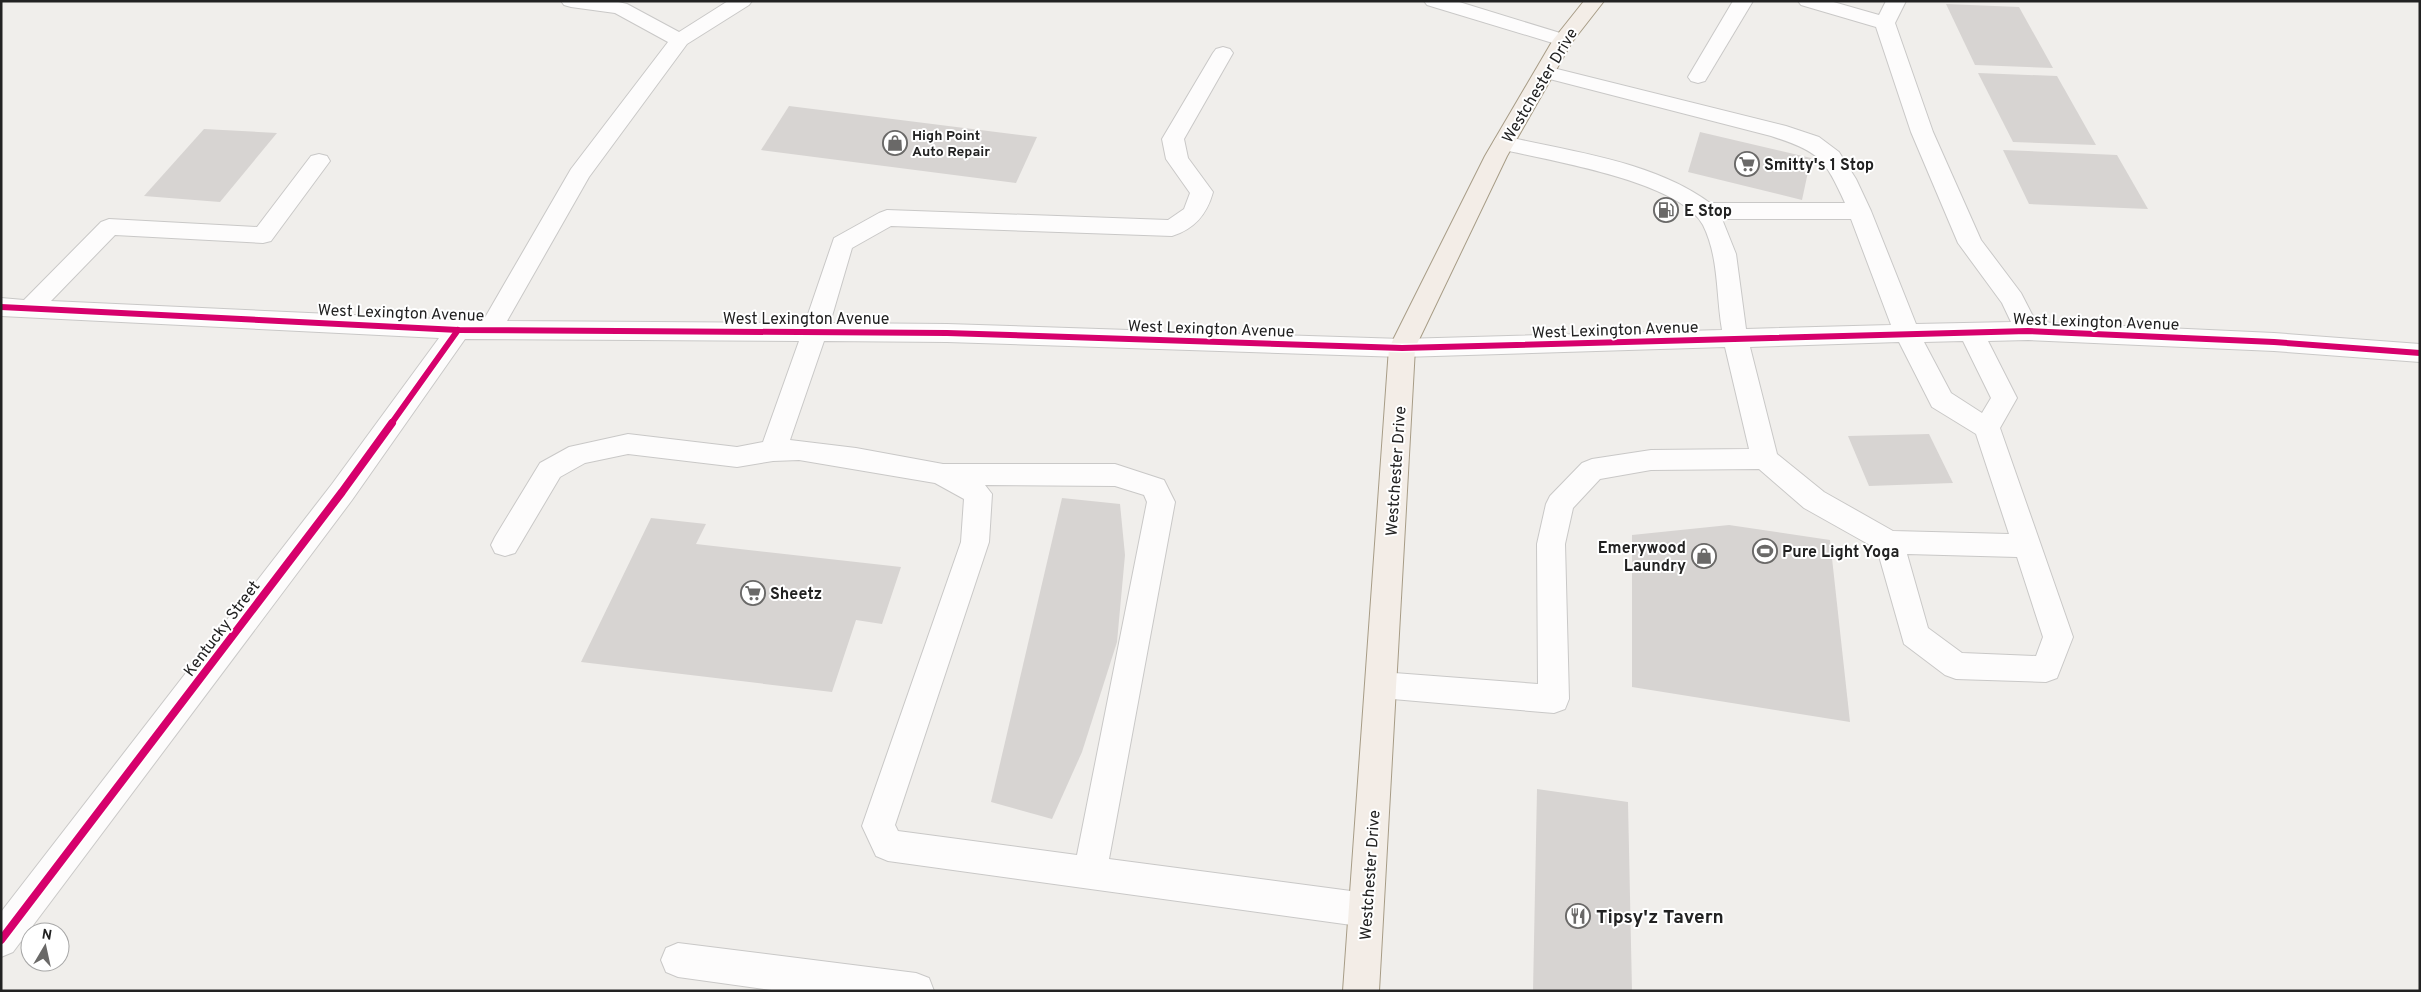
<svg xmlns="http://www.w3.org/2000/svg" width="2421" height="992" font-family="Overpass,sans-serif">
<rect width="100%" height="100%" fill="#f0eeeb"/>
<!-- building -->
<g fill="#d7d4d2">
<polygon points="1946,4 2019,7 2053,68 1975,65"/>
<polygon points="1978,73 2057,76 2096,145 2013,142"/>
<polygon points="789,106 1037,137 1016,183 761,150"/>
<polygon points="204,129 277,133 220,202 144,196"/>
<polygon points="1700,132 1811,158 1802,200 1688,172"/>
<polygon points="2003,150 2117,155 2148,209 2029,204"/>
<polygon points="1929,434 1953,483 1869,486 1848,436"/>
<polygon points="1062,498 1120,504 1125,555 1117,642 1082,752 1052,819 991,802"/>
<polygon points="651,518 706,524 696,544 901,567 882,624 856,620 832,692 581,662"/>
<polygon points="1729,525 1830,540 1850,722 1632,687 1632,535"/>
<polygon points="1537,789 1628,802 1632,991 1533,991"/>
</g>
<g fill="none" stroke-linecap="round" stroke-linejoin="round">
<defs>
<g id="minor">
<path d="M 561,1 L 614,1 L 627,4 L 679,32 L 728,1 L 752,1 L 749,5 L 687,44 L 589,177 L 507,321 L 805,323 L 834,238 L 879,213 L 887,210 L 1168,220 L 1184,209 L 1190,193 L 1166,159 L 1162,139 L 1213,53 L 1216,49 L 1223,47 L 1230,49 L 1233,53 L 1184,139 L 1188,158 L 1213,192 C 1207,214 1195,229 1172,236 L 891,226 L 852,248 L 830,323 L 947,324 L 1402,339 L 1722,330 C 1716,295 1719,257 1703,225 C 1679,180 1544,160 1496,148 L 1493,143 L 1496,138 L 1504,136 C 1572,152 1653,161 1710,203 L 1845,203 C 1824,157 1819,152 1771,136 L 1538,76 L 1535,72 L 1538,68 L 1545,66 L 1786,126 L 1819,137 L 1839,152 L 1856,179 L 1871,211 L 1916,324 L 2011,322 L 2002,303 L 1958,243 L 1911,132 L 1876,27 L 1801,5 L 1798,1 L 1830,1 L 1879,15 L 1886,1 L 1906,1 L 1895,23 L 1933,132 L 1981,240 L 2021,293 L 2036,322 L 2274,333 L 2420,344 L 2420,362 L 2274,351 L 2028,340 L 1988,341 L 2017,398 L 2000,428 L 2073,637 L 2057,678 L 2046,682 L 1956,679 L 1945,675 L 1904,644 L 1877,549 L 1804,508 L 1759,469 L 1651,470 L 1600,479 L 1573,508 L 1565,544 L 1569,699 L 1565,709 L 1554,713 L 1381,698 L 1370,694 L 1366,685 L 1370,676 L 1381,672 L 1538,684 L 1537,544 L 1546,504 L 1550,496 L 1582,463 L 1592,459 L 1651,450 L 1749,449 L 1725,347 L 1402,357 L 947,342 L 824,341 L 790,440 L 856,448 L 943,464 L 1115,464 L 1164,480 L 1175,502 L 1109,859 L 1366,893 L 1378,898 L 1383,910 L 1378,922 L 1366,927 L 888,861 L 876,856 L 862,826 L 961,542 L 964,499 L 935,483 L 799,460 L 773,461 L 737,467 L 628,454 L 585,463 L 560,477 L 515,553 L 505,556 L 495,553 L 491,545 L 495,537 L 540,463 L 569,447 L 628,434 L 737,447 L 763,442 L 799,341 L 465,339 L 352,500 L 13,952 L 1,957 L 1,912 L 332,484 L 439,338 L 1,316 L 1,298 L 24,300 L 101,222 L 109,219 L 257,227 L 311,156 L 319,154 L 327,156 L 330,161 L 271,241 L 263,243 L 115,235 L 51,301 L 483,321 L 571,169 L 668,42 L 615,13 L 571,7 L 564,5 ZM 1722,219 L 1851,219 L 1891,325 L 1746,329 L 1736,254 ZM 1963,341 L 1991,398 L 1982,413 L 1951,393 L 1924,342 ZM 1899,342 L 1932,407 L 1976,434 L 2009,534 L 1893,531 L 1824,492 L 1777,454 L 1750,347 ZM 985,485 L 1115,486 L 1144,495 L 1147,502 L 1077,855 L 898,831 L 895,825 L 989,542 L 992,494 ZM 1907,554 L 2017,557 L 2043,637 L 2036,656 L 1962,653 L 1928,628 Z"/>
<polygon points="1424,1 1456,1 1570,36 1573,40 1570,44 1563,46 1556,44 1427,5"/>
<polygon points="1733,1 1753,1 1705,81 1698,83 1691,81 1688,77"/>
<polygon points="678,943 916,973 929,978 934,991 779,991 678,977 666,972 661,960 666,948"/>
</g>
<polygon id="major" points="1584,1 1604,1 1572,42 1507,156 1415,348 1379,991 1343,991 1389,348 1485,156 1553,40"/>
</defs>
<!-- minor casing -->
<use href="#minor" stroke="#c9c8c7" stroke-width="2"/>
<!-- major casing -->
<use href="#major" stroke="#a79c86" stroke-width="2"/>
<!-- minor -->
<use href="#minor" fill="#fdfcfc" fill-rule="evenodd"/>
<!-- major -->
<use href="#major" fill="#f3ede7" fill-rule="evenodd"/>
<defs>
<g id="cycleway-far1">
<polyline points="1,307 458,330 947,333 1402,348 2028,331 2274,342 2420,353"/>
<polyline points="391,424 458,330"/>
</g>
<polyline id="cycleway" points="1,940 342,492 392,423"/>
</defs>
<!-- cycleway-far1 casing -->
<use href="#cycleway-far1" stroke="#fff" stroke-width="9"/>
<!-- cycleway casing -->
<use href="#cycleway" stroke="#fff" stroke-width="11"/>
<!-- cycleway-far1 -->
<use href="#cycleway-far1" stroke="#d6006c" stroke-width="6"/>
<!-- cycleway -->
<use href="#cycleway" stroke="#d6006c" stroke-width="8"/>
</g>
<!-- icons -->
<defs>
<symbol id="shop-ring" viewBox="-11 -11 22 22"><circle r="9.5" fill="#fff" stroke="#6a6968" stroke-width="1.5"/><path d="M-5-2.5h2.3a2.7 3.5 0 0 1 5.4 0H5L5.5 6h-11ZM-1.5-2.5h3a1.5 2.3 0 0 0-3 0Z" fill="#6a6968"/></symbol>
<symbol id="supermarket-ring" viewBox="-11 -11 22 22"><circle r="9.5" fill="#fff" stroke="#6a6968" stroke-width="1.5"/><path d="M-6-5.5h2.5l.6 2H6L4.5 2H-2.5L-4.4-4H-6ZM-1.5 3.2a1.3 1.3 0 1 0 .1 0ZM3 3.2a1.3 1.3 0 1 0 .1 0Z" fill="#6a6968"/></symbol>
<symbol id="fuel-ring" viewBox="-11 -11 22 22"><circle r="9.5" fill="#fff" stroke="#6a6968" stroke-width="1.5"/><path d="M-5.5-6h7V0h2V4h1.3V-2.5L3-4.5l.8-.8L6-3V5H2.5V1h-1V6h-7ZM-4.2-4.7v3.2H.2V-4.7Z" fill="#6a6968"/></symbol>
<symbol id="stadium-ring" viewBox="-11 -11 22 22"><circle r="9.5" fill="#fff" stroke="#6a6968" stroke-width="1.5"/><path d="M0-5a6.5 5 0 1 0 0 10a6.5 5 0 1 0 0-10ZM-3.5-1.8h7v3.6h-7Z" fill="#6a6968"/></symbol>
<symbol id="restaurant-ring" viewBox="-11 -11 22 22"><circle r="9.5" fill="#fff" stroke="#6a6968" stroke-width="1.5"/><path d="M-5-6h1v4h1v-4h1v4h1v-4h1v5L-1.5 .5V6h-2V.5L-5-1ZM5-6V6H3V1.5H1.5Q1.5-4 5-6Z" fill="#6a6968"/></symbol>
</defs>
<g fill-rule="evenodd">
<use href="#shop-ring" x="881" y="129" width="28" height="28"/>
<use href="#supermarket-ring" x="1733" y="150" width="28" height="28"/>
<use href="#fuel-ring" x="1652" y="196" width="28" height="28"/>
<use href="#stadium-ring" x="1751" y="537" width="28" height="28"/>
<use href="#shop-ring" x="1690" y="542" width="28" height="28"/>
<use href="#supermarket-ring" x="739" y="579" width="28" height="28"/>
<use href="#restaurant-ring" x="1564" y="902" width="28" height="28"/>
</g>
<g text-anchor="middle" stroke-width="4" stroke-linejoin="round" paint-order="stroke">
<!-- far-poi labels -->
<g font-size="14" font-weight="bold" fill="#222" stroke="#fff" text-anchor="start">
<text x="912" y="140">High Point<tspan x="912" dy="16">Auto Repair</tspan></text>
</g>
<!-- street labels -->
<g font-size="16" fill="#222" stroke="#fff">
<text transform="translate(1539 85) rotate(-59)" y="6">Westchester Drive</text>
<text transform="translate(401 312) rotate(2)" y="6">West Lexington Avenue</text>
<text x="806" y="324">West Lexington Avenue</text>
<text transform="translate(2096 321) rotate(2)" y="6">West Lexington Avenue</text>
<text transform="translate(1211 328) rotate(2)" y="6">West Lexington Avenue</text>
<text transform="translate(1615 329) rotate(-2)" y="6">West Lexington Avenue</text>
<text transform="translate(1395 471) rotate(-86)" y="6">Westchester Drive</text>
<text transform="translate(221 628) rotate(-53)" y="6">Kentucky Street</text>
<text transform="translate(1369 875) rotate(-86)" y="6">Westchester Drive</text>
</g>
<!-- poi labels -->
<g font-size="16" font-weight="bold" fill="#222" stroke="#fff" text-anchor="start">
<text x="1764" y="170">Smitty's 1 Stop</text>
<text x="1684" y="216">E Stop</text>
<text x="1686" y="553" text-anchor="end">Emerywood<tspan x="1686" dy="18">Laundry</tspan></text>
<text x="1782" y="557">Pure Light Yoga</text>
<text x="770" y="599">Sheetz</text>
</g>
<!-- near-poi labels -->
<g font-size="19" font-weight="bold" fill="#222" stroke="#fff" text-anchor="start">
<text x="1596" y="923">Tipsy'z Tavern</text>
</g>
</g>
<!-- border -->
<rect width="2421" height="992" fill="none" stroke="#222222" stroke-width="5"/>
<!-- north arrow -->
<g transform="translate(45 947) rotate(9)"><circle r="24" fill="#ffffff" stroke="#a7a7a7"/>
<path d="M0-4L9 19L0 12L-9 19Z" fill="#6a6968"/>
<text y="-8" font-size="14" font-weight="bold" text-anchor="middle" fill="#222222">N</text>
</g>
</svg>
